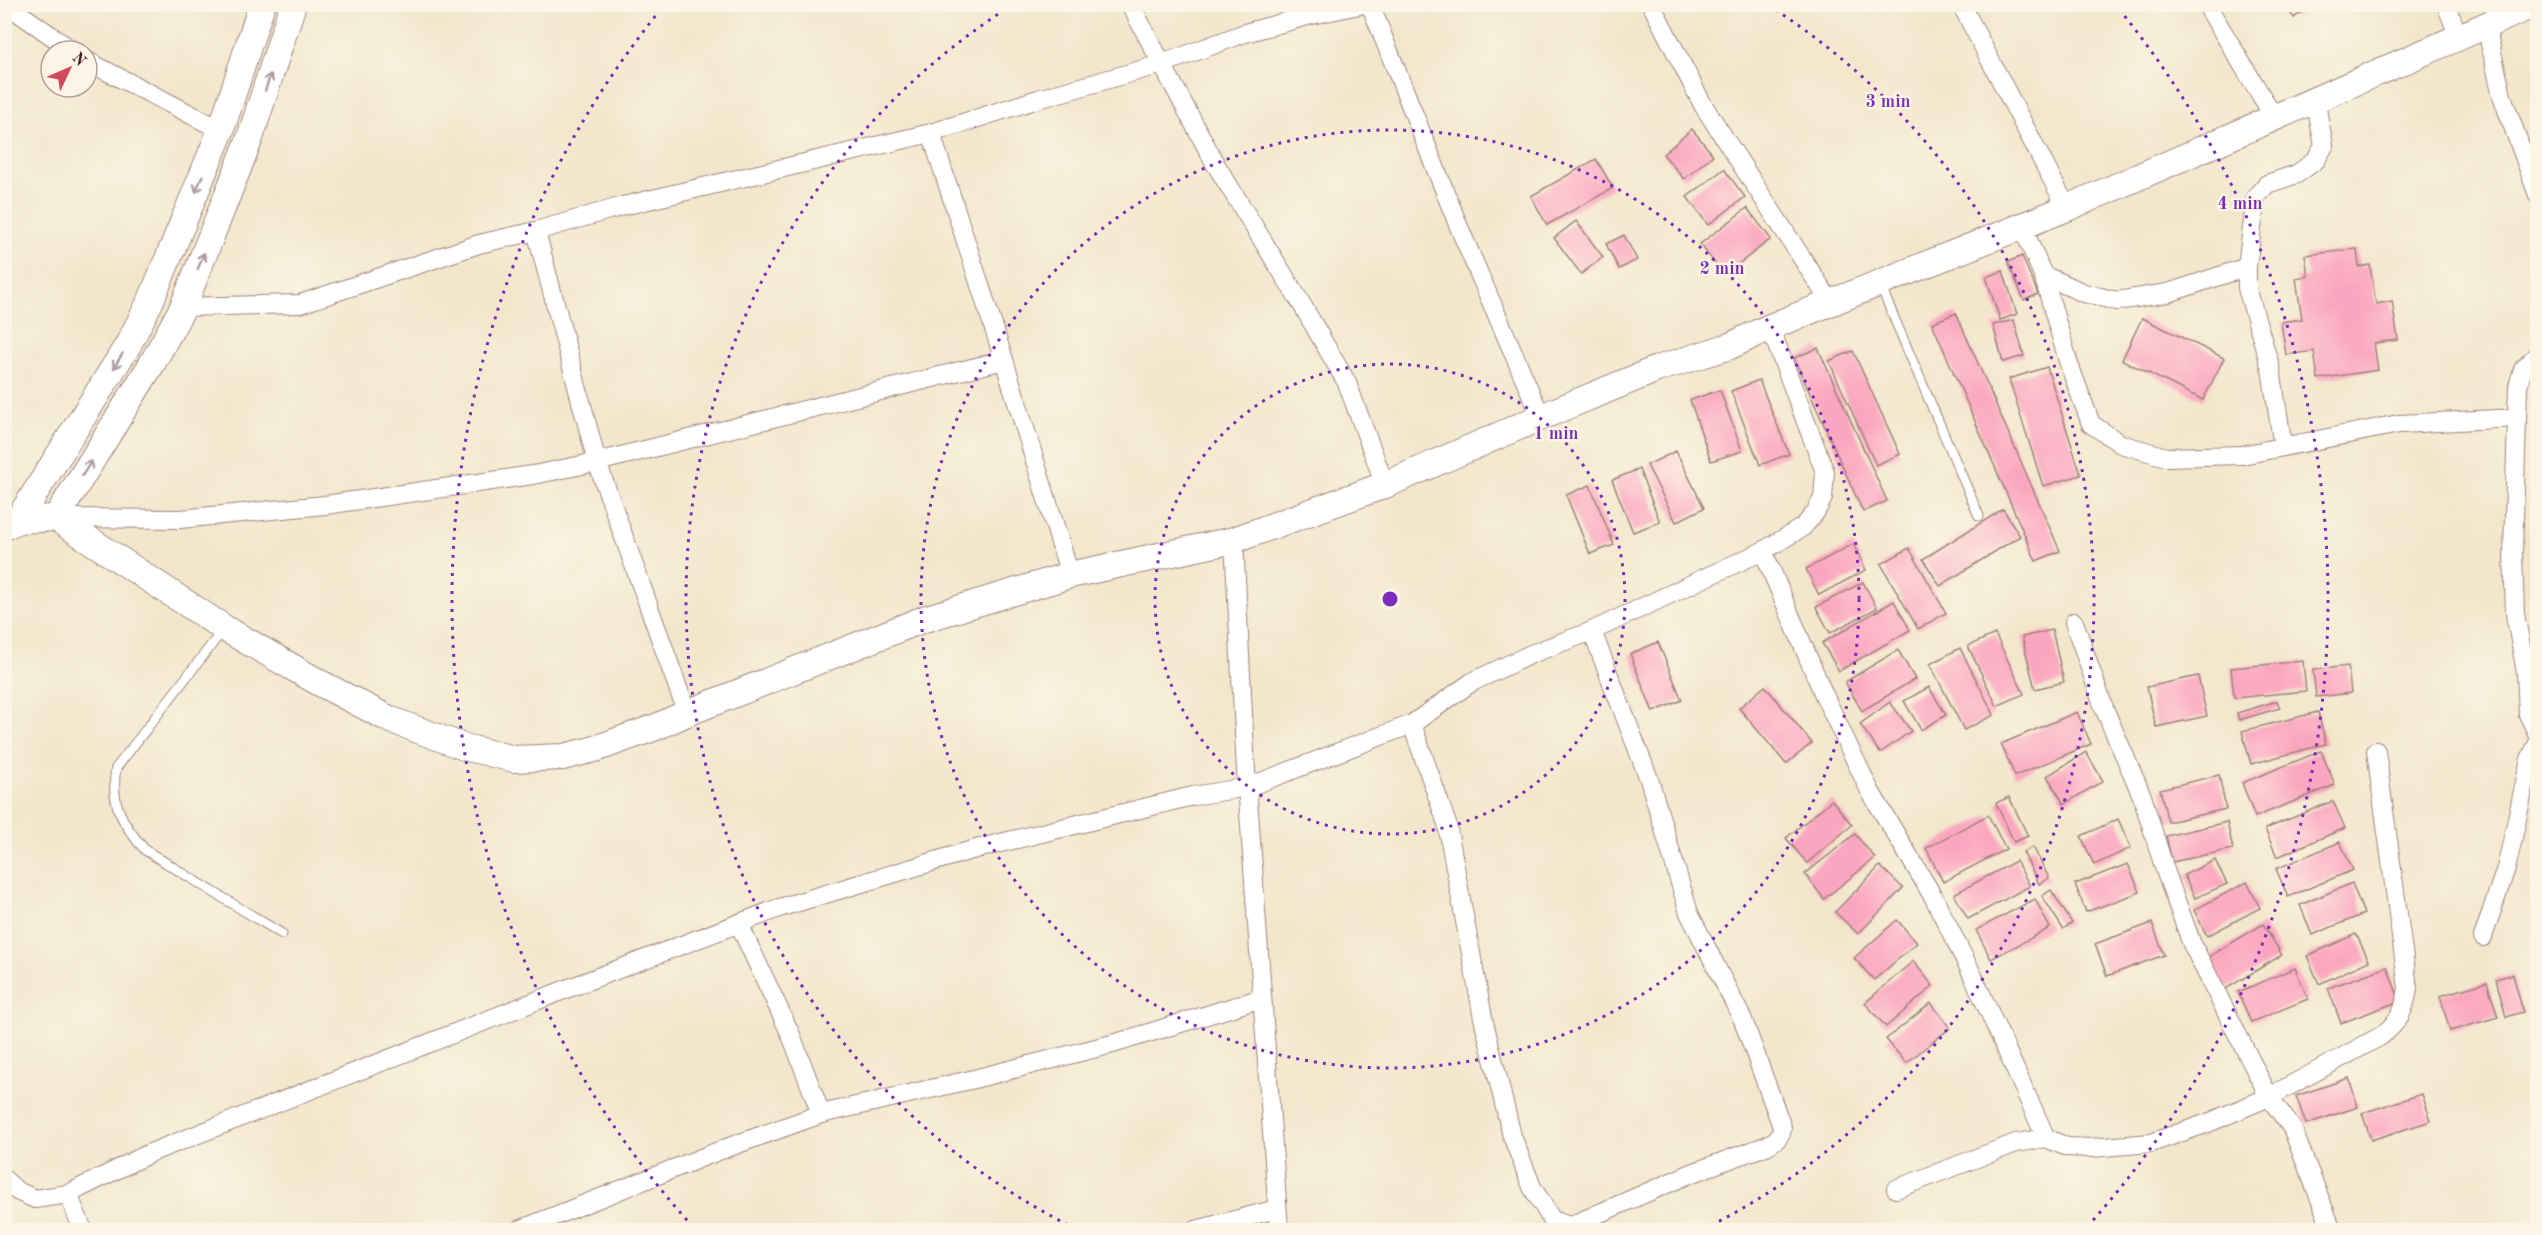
<svg xmlns="http://www.w3.org/2000/svg" width="2542" height="1235" font-family="'Old Standard TT',serif">
<rect width="100%" height="100%" fill="#fcf5e5"/>
<filter id="ink" filterUnits="userSpaceOnUse"><feTurbulence type="fractalNoise" baseFrequency=".0167" numOctaves="2"/><feDisplacementMap in="SourceGraphic" scale="12" xChannelSelector="R" yChannelSelector="G"/><feConvolveMatrix kernelMatrix="1 2 1 2 8 2 1 2 1" color-interpolation-filters="sRGB"/></filter>
<filter id="wash" filterUnits="userSpaceOnUse"><feTurbulence type="fractalNoise" baseFrequency=".008" numOctaves="4" result="noise"/><feDisplacementMap in="SourceGraphic" scale="24" xChannelSelector="R" yChannelSelector="G"/><feGaussianBlur stdDeviation="1.35" result="paint"/><feColorMatrix in="noise" values="0 0 0 0 0 0 0 0 0 0 0 0 0 0 0 0 0 1.4 0 .05"/><feComposite in="paint" operator="in"/></filter>
<g filter="url(#wash)">
<rect width="100%" height="100%" fill="#f2e7cc"/>
<g id="blocks">
<!-- building -->
<g fill="#fba6c0">
<polygon points="2284,4 2313,4 2294,18"/>
<polygon points="1692,129 1713,155 1684,179 1663,154"/>
<polygon points="1596,159 1613,188 1547,225 1531,196"/>
<polygon points="1724,169 1745,197 1708,225 1687,197"/>
<polygon points="1747,208 1771,239 1724,275 1700,244"/>
<polygon points="1576,221 1603,257 1581,274 1554,238"/>
<polygon points="1624,235 1637,260 1619,269 1606,244"/>
<polygon points="2357,249 2359,267 2370,265 2376,304 2392,301 2398,340 2374,343 2378,370 2318,379 2314,351 2286,355 2281,322 2302,319 2296,278 2308,276 2305,255"/>
<polygon points="2022,256 2038,294 2024,300 2008,262"/>
<polygon points="2003,271 2017,314 2000,320 1986,277"/>
<polygon points="1956,313 2060,551 2036,561 1932,323"/>
<polygon points="2142,318 2224,358 2203,400 2122,360"/>
<polygon points="2014,320 2024,356 2003,362 1993,325"/>
<polygon points="1818,348 1887,501 1863,512 1794,358"/>
<polygon points="1853,351 1900,454 1876,465 1829,361"/>
<polygon points="2047,367 2081,475 2043,486 2009,379"/>
<polygon points="1759,380 1789,454 1760,465 1731,391"/>
<polygon points="1720,390 1742,451 1711,461 1690,400"/>
<polygon points="1676,451 1704,508 1676,522 1647,465"/>
<polygon points="1639,469 1660,522 1633,532 1612,480"/>
<polygon points="1590,485 1614,545 1590,554 1566,495"/>
<polygon points="2003,509 2020,536 1940,586 1923,559"/>
<polygon points="1853,544 1866,570 1819,595 1806,569"/>
<polygon points="1909,548 1946,613 1918,629 1881,564"/>
<polygon points="1863,582 1877,608 1830,633 1816,607"/>
<polygon points="1894,601 1910,630 1839,671 1822,643"/>
<polygon points="2052,630 2064,682 2035,689 2022,637"/>
<polygon points="1995,634 2024,694 1997,706 1968,646"/>
<polygon points="1658,642 1682,700 1653,712 1630,654"/>
<polygon points="1960,648 1994,715 1964,730 1930,664"/>
<polygon points="1898,650 1915,679 1862,711 1845,682"/>
<polygon points="2303,661 2306,691 2234,698 2231,668"/>
<polygon points="2348,666 2351,693 2316,697 2313,670"/>
<polygon points="2198,676 2207,716 2156,727 2147,687"/>
<polygon points="1765,686 1812,743 1786,764 1739,708"/>
<polygon points="1929,687 1946,715 1921,730 1904,701"/>
<polygon points="2277,701 2280,708 2239,720 2237,713"/>
<polygon points="1890,702 1911,731 1880,753 1860,724"/>
<polygon points="2077,712 2091,744 2015,776 2001,744"/>
<polygon points="2318,712 2326,744 2251,764 2242,731"/>
<polygon points="2321,751 2335,785 2255,817 2242,783"/>
<polygon points="2086,752 2103,781 2064,804 2047,776"/>
<polygon points="2219,775 2226,809 2168,822 2160,789"/>
<polygon points="2009,797 2028,836 2014,842 1996,803"/>
<polygon points="1832,800 1852,825 1807,863 1786,838"/>
<polygon points="2333,801 2345,828 2277,857 2265,829"/>
<polygon points="1988,815 2006,849 1943,882 1926,848"/>
<polygon points="2118,819 2131,848 2094,865 2081,836"/>
<polygon points="2227,822 2233,849 2172,862 2166,836"/>
<polygon points="1855,834 1875,858 1824,899 1805,874"/>
<polygon points="2340,842 2353,870 2288,897 2276,869"/>
<polygon points="2033,847 2049,878 2039,884 2023,852"/>
<polygon points="2215,860 2227,884 2195,898 2184,875"/>
<polygon points="2016,861 2030,886 1968,919 1954,894"/>
<polygon points="2128,864 2140,892 2086,912 2075,884"/>
<polygon points="1880,866 1903,888 1858,934 1835,912"/>
<polygon points="2247,882 2260,908 2207,936 2194,910"/>
<polygon points="2352,883 2364,914 2312,935 2300,905"/>
<polygon points="2051,890 2072,923 2063,929 2042,896"/>
<polygon points="2035,899 2050,928 1991,959 1976,930"/>
<polygon points="1897,920 1917,943 1874,980 1854,958"/>
<polygon points="2152,923 2164,955 2107,976 2095,944"/>
<polygon points="2263,924 2282,955 2224,990 2205,959"/>
<polygon points="2356,934 2369,961 2319,984 2307,956"/>
<polygon points="1913,961 1933,986 1886,1027 1865,1003"/>
<polygon points="2387,967 2400,1001 2341,1023 2328,988"/>
<polygon points="2295,968 2308,999 2251,1022 2238,992"/>
<polygon points="2513,974 2523,1012 2506,1017 2496,979"/>
<polygon points="2487,982 2498,1017 2450,1031 2440,996"/>
<polygon points="1931,1003 1950,1028 1906,1063 1886,1039"/>
<polygon points="2349,1078 2358,1107 2306,1124 2296,1096"/>
<polygon points="2422,1094 2431,1121 2371,1140 2362,1113"/>
</g>
</g>
</g>
<g filter="url(#ink)">
<use href="#blocks" fill-opacity="0" stroke="#9e837c" stroke-width="1.5"/>
<g fill="none" stroke-linecap="round" stroke-linejoin="round">
<defs>
<g id="lane">
<polyline points="1880,285 1979,516"/>
<path d="M 223,630 L 116,768 C 110,803 122,824 145,850 L 282,934"/>
</g>
<g id="street">
<polyline points="6,4 73,51"/>
<polyline points="1130,4 1162,64 1245,33 1307,16 1364,4"/>
<polyline points="1370,4 1461,232 1541,417"/>
<polyline points="1651,4 1703,105 1831,303"/>
<polyline points="1961,4 2067,208"/>
<polyline points="2206,4 2274,117"/>
<polyline points="2446,4 2459,38"/>
<polyline points="2486,26 2502,96 2538,195"/>
<polyline points="87,61 221,130"/>
<polyline points="2022,226 2043,275 2069,364 2091,424 2121,444 2166,457 2242,455 2399,424 2516,418"/>
<polyline points="2043,275 2084,293 2117,301 2168,293 2247,267"/>
<polyline points="183,307 300,304 479,244 536,231 623,206 931,133 1038,99 1162,64 1216,165 1301,303 1347,383 1385,485"/>
<polyline points="2538,354 2523,369 2518,386 2513,553 2515,614 2526,672 2528,714 2538,735"/>
<polyline points="1004,360 1070,575"/>
<polyline points="2283,447 2271,369 2247,288 2247,267 2256,196 2267,184 2297,174 2316,160 2324,146 2315,99"/>
<polyline points="56,518 180,519 325,505 533,475 597,462 536,231"/>
<polyline points="1234,540 1246,771 1279,1230"/>
<polyline points="1763,551 1824,695 1870,791 1934,898 1974,978 2046,1138 2016,1143 1896,1189"/>
<polyline points="687,713 597,462 1004,360 931,133"/>
<polyline points="1412,724 1447,824 1483,1018 1512,1136 1532,1187 1552,1220 1570,1226 1692,1173 1768,1145 1777,1139 1781,1133 1782,1127 1774,1105 1743,1020 1689,913 1649,779 1592,631"/>
<polyline points="739,924 791,1035 821,1114"/>
<polyline points="2483,937 2507,865 2530,759 2538,743"/>
<polyline points="2046,1138 2067,1147 2091,1148 2151,1143 2208,1123 2269,1097 2192,944 2166,873 2142,796 2104,708 2074,622"/>
<polyline points="4,1179 17,1191 35,1199 68,1194 150,1153 569,988 779,908 972,850 1193,796 1248,787 1412,724 1472,682 1531,654 1592,631 1700,580 1763,551 1803,527 1815,513 1823,498 1825,472 1770,327"/>
<polyline points="68,1194 83,1230"/>
<polyline points="519,1230 721,1150 821,1114 970,1080 1116,1043 1262,998"/>
<polyline points="1196,1230 1277,1209"/>
<path d="M 2330,1230 L 2331,1227 L 2292,1128 L 2269,1097 L 2381,1036 C 2399,1022 2405,1010 2408,988 L 2376,751"/>
</g>
<g id="secondary">
<polyline points="56,518 153,362 183,307 250,138 293,4"/>
<polyline points="18,520 128,345 151,300 221,130 262,4"/>
<polyline points="4,527 18,520 56,518 224,628 318,682 389,719 464,747 514,759 563,757 595,749 656,727 687,713 924,619 1070,575 1234,540 1385,485 1541,417 1657,369 1730,346 1770,327 2067,208 2535,4"/>
</g>
</defs>
<!-- lane casing -->
<use href="#lane" stroke="#9e837c" stroke-width="11"/>
<!-- street casing -->
<use href="#street" stroke="#9e837c" stroke-width="20"/>
<!-- secondary casing -->
<use href="#secondary" stroke="#9e837c" stroke-width="28"/>
<!-- lane -->
<use href="#lane" stroke="#fff" stroke-width="9"/>
<!-- street -->
<use href="#street" stroke="#fff" stroke-width="18"/>
<!-- secondary -->
<use href="#secondary" stroke="#fff" stroke-width="26"/>
</g>
<!-- one-way arrows -->
<defs><path id="oneway-shaft" d="M-6 0H5M1.5-3L5.5 0L1.5 3" fill="none" stroke-width="1.6" stroke-linecap="round" stroke-linejoin="round" transform="scale(1.5)"/></defs>
<g stroke="#ae9aa0">
<use href="#oneway-shaft" transform="translate(268 82) rotate(-72)"/>
<use href="#oneway-shaft" transform="translate(199 184) rotate(112)"/>
<use href="#oneway-shaft" transform="translate(201 261) rotate(-68)"/>
<use href="#oneway-shaft" transform="translate(118 361) rotate(121)"/>
<use href="#oneway-shaft" transform="translate(87 468) rotate(-58)"/>
</g>
</g>
<!-- distance rings -->
<g fill="none" stroke="#7b2cbf" stroke-width="3" stroke-dasharray="3 6">
<circle cx="1390" cy="599" r="235"/>
<circle cx="1390" cy="599" r="469"/>
<path d="M1076 1229A704 704 0 0 1 1012 5M1768 5A704 704 0 0 1 1704 1229"/>
<path d="M693 1227A938 938 0 0 1 661 9M2119 9A938 938 0 0 1 2087 1227"/>
</g>
<circle cx="1390" cy="599" r="9" fill="#7b2cbf" stroke="#fcf5e5" stroke-width="3"/>
<g font-size="18" text-anchor="middle" font-weight="bold" fill="#7b2cbf" stroke="#fcf5e5" stroke-width="5" stroke-linejoin="round" paint-order="stroke">
<text x="1888" y="107">3 min</text>
<text x="2240" y="209">4 min</text>
<text x="1722" y="274">2 min</text>
<text x="1556" y="439">1 min</text>
</g>
<!-- margin -->
<rect width="2542" height="1235" fill="none" stroke="#fcf5e5" stroke-width="24"/>
<!-- north arrow -->
<g transform="translate(69 69) rotate(46)"><circle r="28" fill="#fcf5e5" stroke="#b59f9b" stroke-width="1.5"/>
<path d="M0-4.5L10 22L0 15L-10 22Z" fill="#d1495b"/>
<text y="-9" font-size="16" font-weight="bold" text-anchor="middle" fill="#4a1f2b">N</text>
</g>
</svg>
